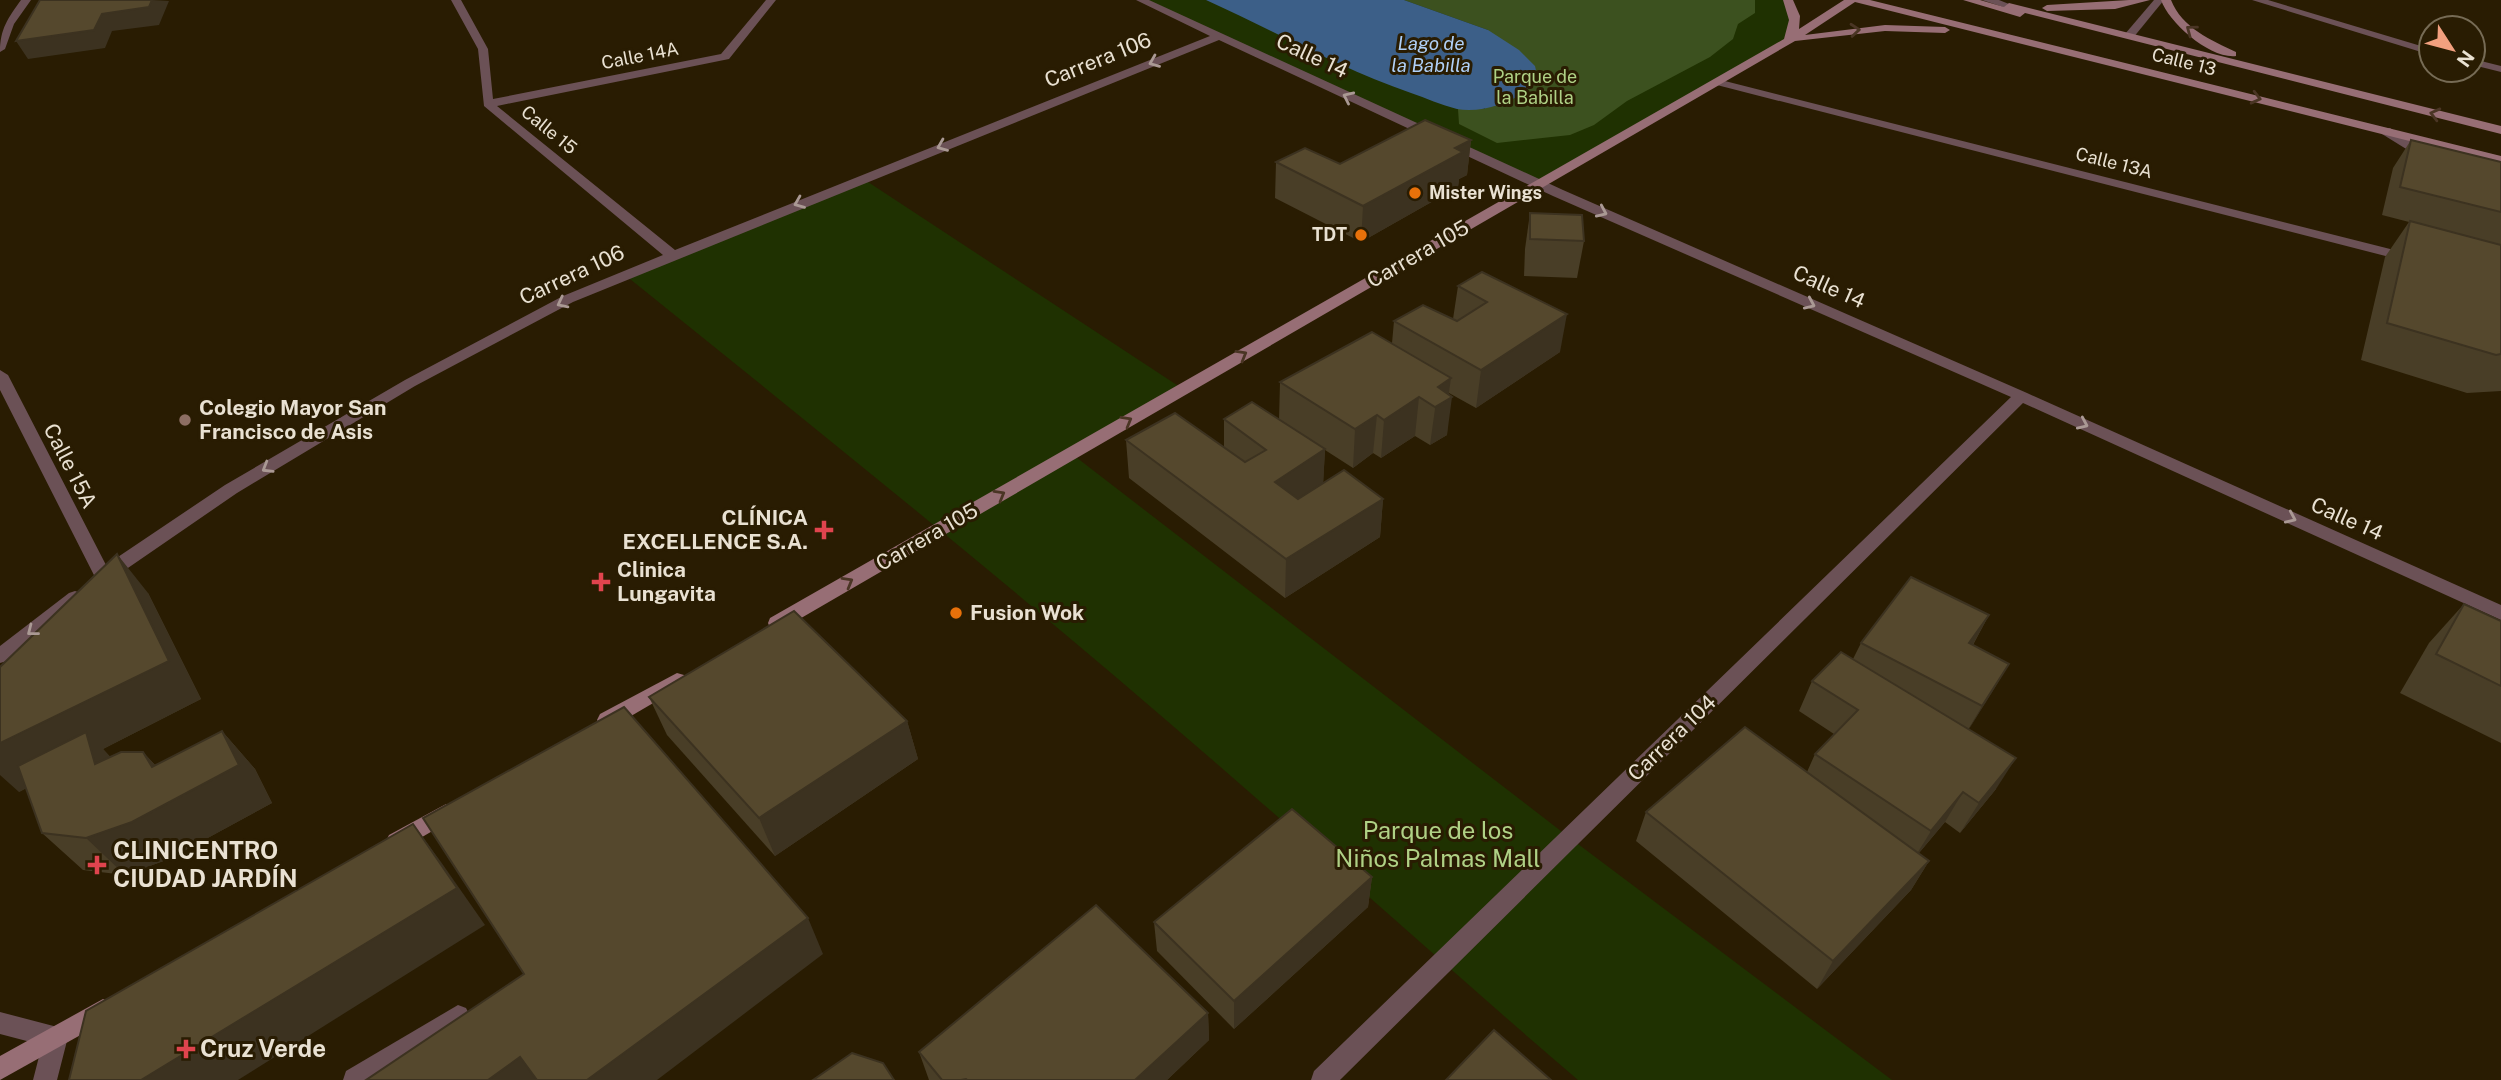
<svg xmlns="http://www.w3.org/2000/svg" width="2501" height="1080" font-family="'Public Sans',sans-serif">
<rect width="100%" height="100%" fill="#291c02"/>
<!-- green -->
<g fill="#1f3101">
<polygon points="1141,0 1788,0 1795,14 1788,41 1539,185"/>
<path d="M 862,178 L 1183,389 L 1072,454 L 1570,838 L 1892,1080 L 1578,1080 C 1467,985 1359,887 1248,791 C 1045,613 835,444 625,275 Z"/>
</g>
<!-- forest -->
<polygon fill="#3c511f" points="1404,0 1755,0 1755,13 1738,24 1733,39 1710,57 1627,101 1594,125 1570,135 1497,143 1459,124 1458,109 1485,109 1488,30"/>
<!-- water -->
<path fill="#3c5f88" d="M 1206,0 L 1404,0 L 1488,30 L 1519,50 L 1535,66 L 1538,79 C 1522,100 1484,114 1457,109 C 1441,105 1426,98 1411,93 C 1339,68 1275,31 1206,0 Z"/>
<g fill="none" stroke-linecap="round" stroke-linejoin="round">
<!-- lane -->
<g fill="#6b5156" fill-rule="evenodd">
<polygon points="2252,0 2268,0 2431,49 2431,55"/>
<polygon points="2473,59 2501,66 2501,72 2473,65"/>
<polygon points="2382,128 2390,128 2434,157 2424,160 2382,134"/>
<polygon points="458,1005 466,1008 470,1016 466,1024 377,1080 343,1080 346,1071"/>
</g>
<!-- street -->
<g fill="#6b5156" fill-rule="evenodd">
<path d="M 21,0 L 31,0 L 14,24 L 5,49 L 0,52 C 0,29 8,18 21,0 Z"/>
<polygon points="451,0 461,0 488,49 493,99 721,54 766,0 776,0 729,59 497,106 675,250 1210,36 1136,0 1149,0 1563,190 2027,393 2501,605 2501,620 2023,403 1340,1080 1311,1080 1314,1071 2011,397 1553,196 1219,40 573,302 415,386 237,493 109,581 97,581 0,390 0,370 8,375 106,565 225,485 405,380 563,296 663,255 484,106 478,49"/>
<polygon points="1982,0 1999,0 2014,6 2009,9"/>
<polygon points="2154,0 2164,0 2133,38 2125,38 2125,34"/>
<polygon points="1717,79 2414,255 2416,258 2409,262 1713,84 1711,82"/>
<polygon points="75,591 81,593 84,598 81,603 7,661 0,663 0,646 69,593"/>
<polygon points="0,1012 65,1029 68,1037 57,1080 33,1080 42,1045 0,1034"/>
</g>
<!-- secondary -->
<g fill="#976e75" fill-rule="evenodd">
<polygon points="1783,0 1793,0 1800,16 1799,29 1844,0 1870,0 2501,156 2501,164 1855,2 1805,35 1885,25 1945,27 1950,30 1945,33 1885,31 1795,41 784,628 770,628 768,623 770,618 1784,39 1789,20"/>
<polygon points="1963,0 1980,0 2004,7 2009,3 2501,126 2501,134 2025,13 2020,17"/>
<polygon points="2129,0 2150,0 2115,9 2047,11 2042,8 2047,5"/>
<path d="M 2161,0 L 2171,0 C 2182,28 2211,40 2236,52 L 2236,56 C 2210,59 2169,23 2161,0 Z"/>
<polygon points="677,673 684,675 687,680 684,685 614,726 607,728 600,726 597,720 600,714"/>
<polygon points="446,804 453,807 457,813 453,819 405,847 397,850 389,847 386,841 389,835"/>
<polygon points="103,999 111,1002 115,1010 111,1018 0,1080 0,1056"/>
</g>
</g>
<!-- wall -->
<g fill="#493e27">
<polygon points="1471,140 1467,175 1459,179 1458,187 1361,242 1275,198 1276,162 1340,164"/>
<polygon points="2411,140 2501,162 2501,391 2467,393 2361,360 2385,257 2409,222 2382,215 2393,168"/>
<polygon points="1530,213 1584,241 1577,278 1524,276 1525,249"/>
<polygon points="1482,272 1560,352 1476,408 1449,393 1447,435 1430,445 1415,436 1381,458 1373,453 1353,468 1325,450 1323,483 1383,499 1380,537 1285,598 1129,478 1126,440 1224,448 1224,419 1279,420 1280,382 1392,343 1394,321 1453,319 1458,286"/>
<polygon points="148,593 201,699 103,749 110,757 143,752 156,766 222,731 255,769 272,803 169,859 125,875 83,870 42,833 26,788 19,792"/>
<polygon points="2464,604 2501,621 2501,743 2400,693 2429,643"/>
<polygon points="1989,615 1973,645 2009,664 1968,730 1996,789 1960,833 1945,822 1919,853 1929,861 1911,890 1817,989 1636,841 1646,812 1807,772 1815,754 1834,734 1799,711 1812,681 1853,659 1861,643"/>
<polygon points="649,697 907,721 918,759 775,856 667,735"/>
<polygon points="1372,877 1368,907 1234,1029 1157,951 1154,922"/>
<polygon points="1208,1013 1209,1040 1167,1080 929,1080 919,1052"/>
</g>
<!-- shaded-wall -->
<g fill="#3c3220">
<polygon points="152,0 169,1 159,25 112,31 105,48 28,59 16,41 102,14"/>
<polygon points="1471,140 1467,175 1459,179 1458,187 1361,242 1363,206 1455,148"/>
<polygon points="1567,314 1560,352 1476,408 1481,370"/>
<polygon points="1451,378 1448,399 1452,397 1447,435 1430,445 1438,387"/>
<polygon points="1419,397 1415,436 1381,458 1384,420"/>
<polygon points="1377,415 1373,453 1353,468 1355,429"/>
<polygon points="1325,449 1323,488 1274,520 1275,482"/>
<polygon points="1383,499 1380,537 1285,598 1286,559"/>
<polygon points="117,554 148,593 201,699 103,749 123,770 95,764 93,755 19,792 0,775 0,743"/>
<polygon points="1989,615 1972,646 1969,643"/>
<polygon points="2009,664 1991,694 1964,737 1982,706"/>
<polygon points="907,721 918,759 775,856 759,818"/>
<polygon points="222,731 255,769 272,803 169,859 125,875 86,838 152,767 143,752 178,790"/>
<polygon points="2016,758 1996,789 1960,833 1979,803"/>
<polygon points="1963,792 1945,822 1913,860 1931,831"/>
<polygon points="413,824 441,862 485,925 238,1080 141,1080"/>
<polygon points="1929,861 1911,890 1817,989 1833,961"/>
<polygon points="1372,877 1368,907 1234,1029 1234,1001"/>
<polygon points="808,918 823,954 657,1080 587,1080"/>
<polygon points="1208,1013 1209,1040 1167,1080 1135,1080"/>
<polygon points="520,1057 539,1080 488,1080"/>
</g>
<!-- building -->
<g fill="#55482d" stroke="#3c3220" stroke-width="2">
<polygon points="40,0 152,0 149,7 102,14 94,30 16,41"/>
<polygon points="1425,120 1471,140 1455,148 1463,152 1363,206 1276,162 1305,148 1340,164"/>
<polygon points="2411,140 2501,162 2501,212 2400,187"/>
<polygon points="1530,213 1582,215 1584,241 1530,239"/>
<polygon points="2410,221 2501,245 2501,354 2496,355 2387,323"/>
<polygon points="1482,272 1567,314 1481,370 1394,321 1423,305 1457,321 1487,302 1458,286"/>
<polygon points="1372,332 1451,378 1438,387 1452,397 1435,407 1419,397 1384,420 1377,415 1355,429 1280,382"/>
<polygon points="1252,402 1325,449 1275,482 1298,499 1344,470 1383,499 1286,559 1126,440 1175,413 1245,462 1266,450 1224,419"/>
<polygon points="117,554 169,661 0,743 0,667"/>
<polygon points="1911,577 1989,615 1969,643 2009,664 1982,706 1861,643"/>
<polygon points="2464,604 2501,621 2501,686 2436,654"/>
<polygon points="794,611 907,721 759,818 649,697"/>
<polygon points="1841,652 2016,758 1979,803 1963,792 1931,831 1815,754 1858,710 1812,681"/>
<polygon points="624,707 808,918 587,1080 537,1080 520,1057 488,1080 366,1080 524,974 423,818"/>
<polygon points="1745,727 1929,861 1833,961 1646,812"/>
<polygon points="222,731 239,765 132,822 86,838 42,833 18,766 86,732 95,764 121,752 143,752 152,767"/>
<polygon points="1292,809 1372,877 1234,1001 1154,922"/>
<polygon points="413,824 457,888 141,1080 69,1080 86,1011"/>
<polygon points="1096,905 1208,1013 1135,1080 967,1080 966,1079 961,1080 942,1080 919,1052"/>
<polygon points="1494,1030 1551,1080 1446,1080"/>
<polygon points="852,1053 883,1063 894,1080 813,1080"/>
</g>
<!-- one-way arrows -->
<defs><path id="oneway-chevron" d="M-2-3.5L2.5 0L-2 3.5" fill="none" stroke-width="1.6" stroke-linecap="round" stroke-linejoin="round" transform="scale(1.75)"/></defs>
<g stroke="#4a3524">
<use href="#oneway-chevron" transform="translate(1855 30) rotate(-5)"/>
<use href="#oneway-chevron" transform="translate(2191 30) rotate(-143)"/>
<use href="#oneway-chevron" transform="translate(2256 98) rotate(14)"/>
<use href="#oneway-chevron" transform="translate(2435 114) rotate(-166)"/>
<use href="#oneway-chevron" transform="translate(1242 355) rotate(-30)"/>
<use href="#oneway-chevron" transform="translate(1127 421) rotate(-30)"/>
<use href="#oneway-chevron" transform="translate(1000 495) rotate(-30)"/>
<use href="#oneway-chevron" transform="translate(848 582) rotate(-30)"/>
</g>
<g stroke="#aa9994">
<use href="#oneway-chevron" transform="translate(1154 62) rotate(158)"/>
<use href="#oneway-chevron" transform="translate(1348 97) rotate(-155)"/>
<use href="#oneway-chevron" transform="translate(942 146) rotate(158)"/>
<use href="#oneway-chevron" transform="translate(799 203) rotate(158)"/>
<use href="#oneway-chevron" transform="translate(1602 212) rotate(24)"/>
<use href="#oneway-chevron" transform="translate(562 303) rotate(153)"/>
<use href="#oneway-chevron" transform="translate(1810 304) rotate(24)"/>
<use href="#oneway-chevron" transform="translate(2083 424) rotate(24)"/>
<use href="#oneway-chevron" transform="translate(267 468) rotate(149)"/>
<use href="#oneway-chevron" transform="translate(2291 518) rotate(24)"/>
<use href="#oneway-chevron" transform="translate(32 631) rotate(142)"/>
</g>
<!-- markers -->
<g fill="#e8710a" stroke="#291c02" stroke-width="2.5">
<circle cx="1415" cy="193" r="7"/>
<circle cx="1361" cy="235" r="7"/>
<circle cx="956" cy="613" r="7"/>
</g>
<circle fill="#8d6e63" stroke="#291c02" stroke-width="2.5" cx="185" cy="420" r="7"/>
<g fill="#e0444e" stroke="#291c02" stroke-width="2.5">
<path d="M820.5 519.5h7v7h7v7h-7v7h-7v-7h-7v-7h7z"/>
<path d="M597.5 571.5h7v7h7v7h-7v7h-7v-7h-7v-7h7z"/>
<path d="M93.5 854.5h7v7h7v7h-7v7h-7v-7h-7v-7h7z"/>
<path d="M182.5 1038.5h7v7h7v7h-7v7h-7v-7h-7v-7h7z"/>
</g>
<g text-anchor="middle" stroke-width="6" stroke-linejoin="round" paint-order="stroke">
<!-- far-street labels -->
<g font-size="18" fill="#e9e1d2" stroke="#291c02">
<text transform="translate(640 56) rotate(-11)" y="6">Calle 14A</text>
<text transform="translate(2184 62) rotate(14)" y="6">Calle 13</text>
<text transform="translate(549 130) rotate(39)" y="6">Calle 15</text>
<text transform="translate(2114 163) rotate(14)" y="6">Calle 13A</text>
</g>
<!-- far-park labels -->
<g font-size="18" fill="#afd185" stroke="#291c02">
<text x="1535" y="83">Parque de<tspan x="1535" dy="21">la Babilla</tspan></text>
</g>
<!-- far-poi labels -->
<g font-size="18" font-weight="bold" fill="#e9e1d2" stroke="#291c02" text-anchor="start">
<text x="1429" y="199">Mister Wings</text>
<text x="1347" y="241" text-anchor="end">TDT</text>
</g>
<!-- far-water labels -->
<g font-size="19" font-style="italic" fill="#b0d0f7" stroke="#291c02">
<text x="1431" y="50">Lago de<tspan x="1431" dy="22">la Babilla</tspan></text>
</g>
<!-- street labels -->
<g font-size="21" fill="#e9e1d2" stroke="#291c02">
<text transform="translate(1312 56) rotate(25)" y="7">Calle 14</text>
<text transform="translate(1098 60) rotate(-22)" y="7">Carrera 106</text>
<text transform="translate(1418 254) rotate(-30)" y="7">Carrera 105</text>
<text transform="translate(572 275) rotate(-25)" y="7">Carrera 106</text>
<text transform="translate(1829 287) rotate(24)" y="7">Calle 14</text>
<text transform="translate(70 466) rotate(63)" y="7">Calle 15A</text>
<text transform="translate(2347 519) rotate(24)" y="7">Calle 14</text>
<text transform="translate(927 537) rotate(-30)" y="7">Carrera 105</text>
<text transform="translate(1672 738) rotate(-44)" y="7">Carrera 104</text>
</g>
<!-- poi labels -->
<g font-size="21" font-weight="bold" fill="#e9e1d2" stroke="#291c02" text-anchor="start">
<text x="199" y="415">Colegio Mayor San<tspan x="199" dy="24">Francisco de Asis</tspan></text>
<text x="808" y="525" text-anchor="end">CLÍNICA<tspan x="808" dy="24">EXCELLENCE S.A.</tspan></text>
<text x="617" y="577">Clinica<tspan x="617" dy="24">Lungavita</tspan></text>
<text x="970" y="620">Fusion Wok</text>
</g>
<!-- near-park labels -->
<g font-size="24" fill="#afd185" stroke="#291c02">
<text x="1438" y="839">Parque de los<tspan x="1438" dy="28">Niños Palmas Mall</tspan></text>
</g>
<!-- near-poi labels -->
<g font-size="24" font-weight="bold" fill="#e9e1d2" stroke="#291c02" text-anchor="start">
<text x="113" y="859">CLINICENTRO<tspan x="113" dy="28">CIUDAD JARDÍN</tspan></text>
<text x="200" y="1057">Cruz Verde</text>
</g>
</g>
<!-- north arrow -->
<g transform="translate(2452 49) rotate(126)"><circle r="33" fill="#291c02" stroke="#766b55" stroke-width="2"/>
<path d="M0-5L12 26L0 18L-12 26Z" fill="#f2a07f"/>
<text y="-10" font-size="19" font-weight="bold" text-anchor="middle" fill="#e9e1d2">N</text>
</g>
</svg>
